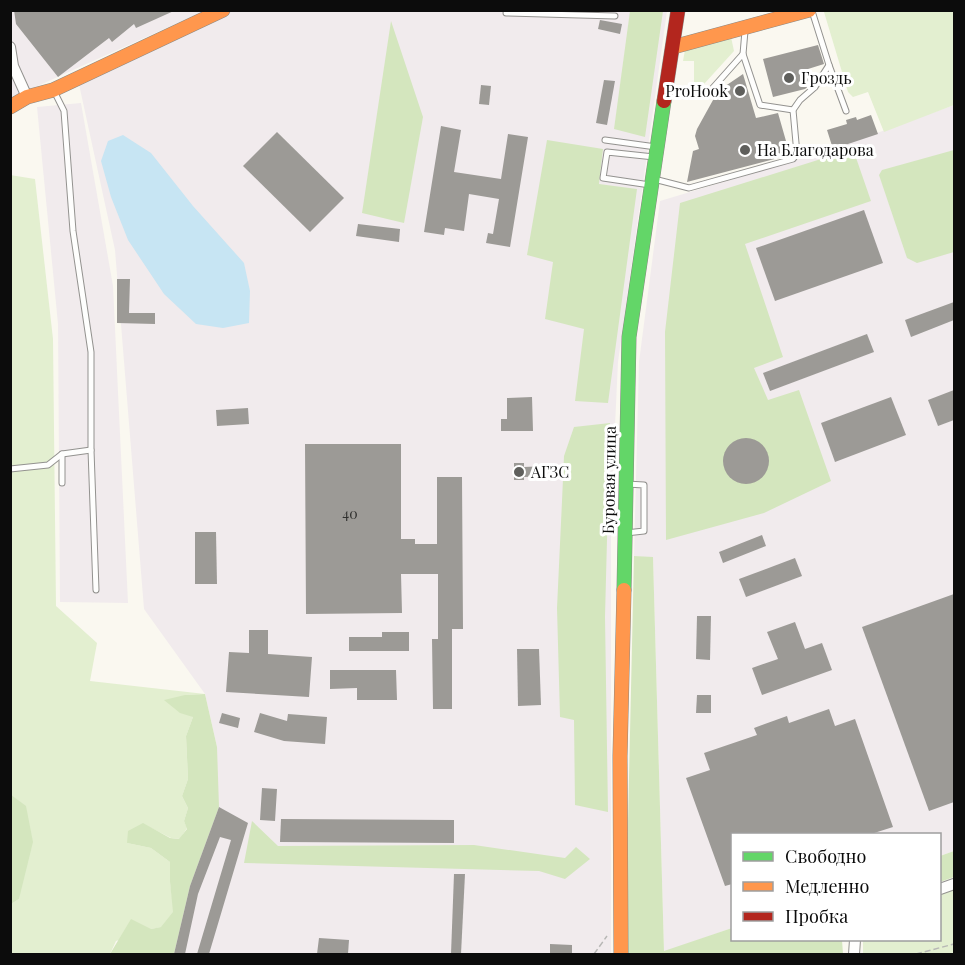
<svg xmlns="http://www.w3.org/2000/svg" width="965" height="965" font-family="'Playfair Display',serif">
<rect width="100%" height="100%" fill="#faf8f0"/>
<!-- industrial -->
<g fill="#f1ebed">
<polygon points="11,10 204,11 11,98"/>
<polygon points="227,11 667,11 618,362 611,511 611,954 174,954 190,886 217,747 205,694 144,609 115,250 77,75"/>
<polygon points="81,103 113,286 128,603 60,602 58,324 37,107"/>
<polygon points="954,105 954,851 940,856 940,834 732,834 732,928 664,952 653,558 634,556 639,362 660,201 833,149"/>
</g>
<!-- green -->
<g fill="#e3efd0">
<polygon points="830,10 954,11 954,105 884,132 868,92 853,97 848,92 824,12"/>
<polygon points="731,37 734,51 704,84 694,85 694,61 683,61 685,50"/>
<polygon points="10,175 35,179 53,339 56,606 97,643 90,681 205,694 185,695 193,717 186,736 188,779 182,796 188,808 184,821 187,828 180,839 171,838 143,824 127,843 151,848 170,862 170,882 174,912 162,927 151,929 116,941 110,954 11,954 11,904 19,899 26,807 10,794"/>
<polygon points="954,890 954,954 863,954 863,940 940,940 940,895"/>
</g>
<!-- forest -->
<g fill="#d4e6be">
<polygon points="630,11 663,11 645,137 614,129"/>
<polygon points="391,21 423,117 404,223 362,213"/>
<polygon points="547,140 603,149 599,184 637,189 608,403 575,401 584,329 545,319 553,262 527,255"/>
<polygon points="853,149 871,201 745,244 783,357 754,368 768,400 799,390 831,481 764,513 666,540 665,332 680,203"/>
<polygon points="954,150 954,252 917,263 907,258 879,175 882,170"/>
<polygon points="610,423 605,617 608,812 575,805 574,720 560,717 557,608 562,501 564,456 574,427"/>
<polygon points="634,556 653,557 664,951 732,928 732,940 842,940 843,954 628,954 628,822"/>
<polygon points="205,694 217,747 219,807 190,886 174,954 110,954 131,919 151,929 161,927 173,912 170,882 170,862 151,848 127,843 128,831 143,823 170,838 179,839 187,829 184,821 188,808 182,796 188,779 186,736 193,717 180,713 164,700 185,695"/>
<polygon points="10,794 26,806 33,842 19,899 11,904"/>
<polygon points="252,821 278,846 474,845 565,858 576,847 590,859 565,879 539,871 244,863"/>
<polygon points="954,851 954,877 940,882 940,856"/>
</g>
<!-- water -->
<polygon fill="#c7e5f3" points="123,135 151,153 193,206 244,263 250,291 249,323 223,328 196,324 164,294 128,240 111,197 101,161 108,141"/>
<!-- building -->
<g fill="#9c9a96">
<polygon points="14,10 176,10 136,28 134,24 112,42 109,38 58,77 16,24"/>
<polygon points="600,20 622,24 620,34 598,29"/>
<polygon points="818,45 824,64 808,69 811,84 805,89 773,97 763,59"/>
<polygon points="743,74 756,118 778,113 790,155 687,182 693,151 699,149 695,136 697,129 718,91"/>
<polygon points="604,80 615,81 607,125 596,123"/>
<polygon points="481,85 491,86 489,105 479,104"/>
<polygon points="871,115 878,134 833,149 827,130 847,124 846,120 856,117 857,120"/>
<polygon points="441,126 461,130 454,172 501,179 508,134 528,137 510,247 486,243 488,233 493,234 499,199 469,194 464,231 445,228 444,235 424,232"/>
<polygon points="277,132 344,198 310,232 243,166"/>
<polygon points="864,210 883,263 775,301 756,248"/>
<polygon points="358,224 400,229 399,242 356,236"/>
<polygon points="117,279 130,279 129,313 155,313 155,324 117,323"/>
<polygon points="954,302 954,320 911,337 905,320"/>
<polygon points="867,334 874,352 770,391 763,373"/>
<polygon points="954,390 954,420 938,426 928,400"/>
<polygon points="532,397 533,431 501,431 501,419 507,419 507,398"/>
<polygon points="891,397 906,435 835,462 821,423"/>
<polygon points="248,408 249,424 217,426 216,410"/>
<circle cx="746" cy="461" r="23"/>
<polygon points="305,444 401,444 401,539 415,539 415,544 437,544 437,477 462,477 463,629 452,629 452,709 433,709 432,639 438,639 438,574 401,574 402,613 306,614"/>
<polygon points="514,463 524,463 524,467 547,466 547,476 524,477 524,480 514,480"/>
<polygon points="195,532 216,532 217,584 195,584"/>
<polygon points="762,535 766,546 723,563 719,552"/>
<polygon points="795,558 802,576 746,597 739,579"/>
<polygon points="954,594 954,802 929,811 862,627"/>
<polygon points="697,616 711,616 710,660 696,659"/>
<polygon points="795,622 805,649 822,643 832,670 762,695 752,668 778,659 767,632"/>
<polygon points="249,630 268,630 268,654 312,657 309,697 226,692 229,652 249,653"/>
<polygon points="382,632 409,632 409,651 349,651 349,637 382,637"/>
<polygon points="517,649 539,649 541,705 518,706"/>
<polygon points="330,670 396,670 397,700 357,700 357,688 330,689"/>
<polygon points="697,695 711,695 711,713 696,713"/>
<polygon points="829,709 835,726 855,719 893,827 871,834 732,834 732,884 725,886 686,778 710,770 704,753 757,735 754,728 787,716 789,723"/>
<polygon points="222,713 240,718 238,728 219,723"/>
<polygon points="260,713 287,721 288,714 327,717 325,744 284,741 254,732"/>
<polygon points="262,788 277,789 275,821 260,820"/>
<polygon points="219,807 248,823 209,954 197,954 231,840 220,837 198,894 185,954 174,954 190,886"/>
<polygon points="281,819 454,820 454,843 280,842"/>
<polygon points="454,874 465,874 461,954 451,954"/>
<polygon points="319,938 349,940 348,954 317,954"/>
<polygon points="550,944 572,945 572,954 550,954"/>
</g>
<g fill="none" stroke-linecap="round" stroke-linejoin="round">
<defs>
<g id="lane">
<polyline points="506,13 615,16"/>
<polyline points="743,54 760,105 793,110"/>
<polyline points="829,65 846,111"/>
<polyline points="54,91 64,111 73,231 91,352 91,450 96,590"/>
<polyline points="710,91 743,54 745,31"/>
<polyline points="605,140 656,147"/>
<polyline points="654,179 689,188 793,159 797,154 793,110 800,100 815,87 829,65 812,11"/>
<polyline points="650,185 603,178 607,152 654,157"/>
<polyline points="62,454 62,483"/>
<polyline points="10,469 48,465 62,454 91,450"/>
<polyline points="626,533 644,531 644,485 627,484"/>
</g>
<g id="street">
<polyline points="10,47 13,66 27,97"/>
<polyline points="940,889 954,884"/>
<polyline points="854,954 855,940"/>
</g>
<polyline id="fast" points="624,590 629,337 664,101"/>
<g id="slow">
<polyline points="673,47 809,10"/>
<polyline points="10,107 27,97 53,90 223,10"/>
<polyline points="621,954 620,756 624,590"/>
</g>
<polyline id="jam" points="664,101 678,10"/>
</defs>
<!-- lane casing -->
<use href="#lane" stroke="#93928f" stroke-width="7"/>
<!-- street casing -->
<use href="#street" stroke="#93928f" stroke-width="12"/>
<!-- fast casing -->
<use href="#fast" stroke="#8a8985" stroke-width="15"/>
<!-- slow casing -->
<use href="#slow" stroke="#8a8985" stroke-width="15"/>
<!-- jam casing -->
<use href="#jam" stroke="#8a8985" stroke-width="15"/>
<!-- path -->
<g stroke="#b7b7b5" stroke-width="1.5" stroke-dasharray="6 3" stroke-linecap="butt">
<polyline points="594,954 607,936"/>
<polyline points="916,954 954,944"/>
</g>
<!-- lane -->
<use href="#lane" stroke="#fefefd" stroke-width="5"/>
<!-- street -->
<use href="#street" stroke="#fefefd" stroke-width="10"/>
<!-- fast -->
<use href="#fast" stroke="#63d668" stroke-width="14"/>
<!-- slow -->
<use href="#slow" stroke="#ff974d" stroke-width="14"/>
<!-- jam -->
<use href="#jam" stroke="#b3261e" stroke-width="14"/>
</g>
<!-- markers -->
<g fill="#5f5f5c" stroke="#fff" stroke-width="2">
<circle cx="789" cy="78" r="6"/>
<circle cx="740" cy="91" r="6"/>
<circle cx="745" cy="150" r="6"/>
<circle cx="519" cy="472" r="6"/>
</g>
<g text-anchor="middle" stroke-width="6" stroke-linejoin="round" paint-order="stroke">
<!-- number labels -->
<g font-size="14" fill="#30302e">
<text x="350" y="519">40</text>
</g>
<!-- poi labels -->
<g font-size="16" fill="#0c0c0c" stroke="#fff" text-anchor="start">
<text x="801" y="84">Гроздь</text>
<text x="728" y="97" text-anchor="end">ProHook</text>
<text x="757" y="156">На Благодарова</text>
<text x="531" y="478">АГЗС</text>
</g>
<!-- street labels -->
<g font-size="16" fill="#0c0c0c" stroke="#fff">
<text transform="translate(609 480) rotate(-89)" y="6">Буровая улица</text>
</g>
</g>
<!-- border -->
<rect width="965" height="965" fill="none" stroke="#0c0c0c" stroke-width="24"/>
<!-- legend -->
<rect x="731" y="833" width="210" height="108" fill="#ffffff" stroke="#9e9e9e" stroke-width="1.5"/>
<rect x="743" y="852" width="30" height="9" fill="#63d668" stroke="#9e9e9e" stroke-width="1.5"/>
<text x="785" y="863" font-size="18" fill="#0c0c0c">Свободно</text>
<rect x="743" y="882" width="30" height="9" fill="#ff974d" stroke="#9e9e9e" stroke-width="1.5"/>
<text x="785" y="893" font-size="18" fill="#0c0c0c">Медленно</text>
<rect x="743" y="912" width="30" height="9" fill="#b3261e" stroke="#9e9e9e" stroke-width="1.5"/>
<text x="785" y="923" font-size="18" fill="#0c0c0c">Пробка</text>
</svg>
